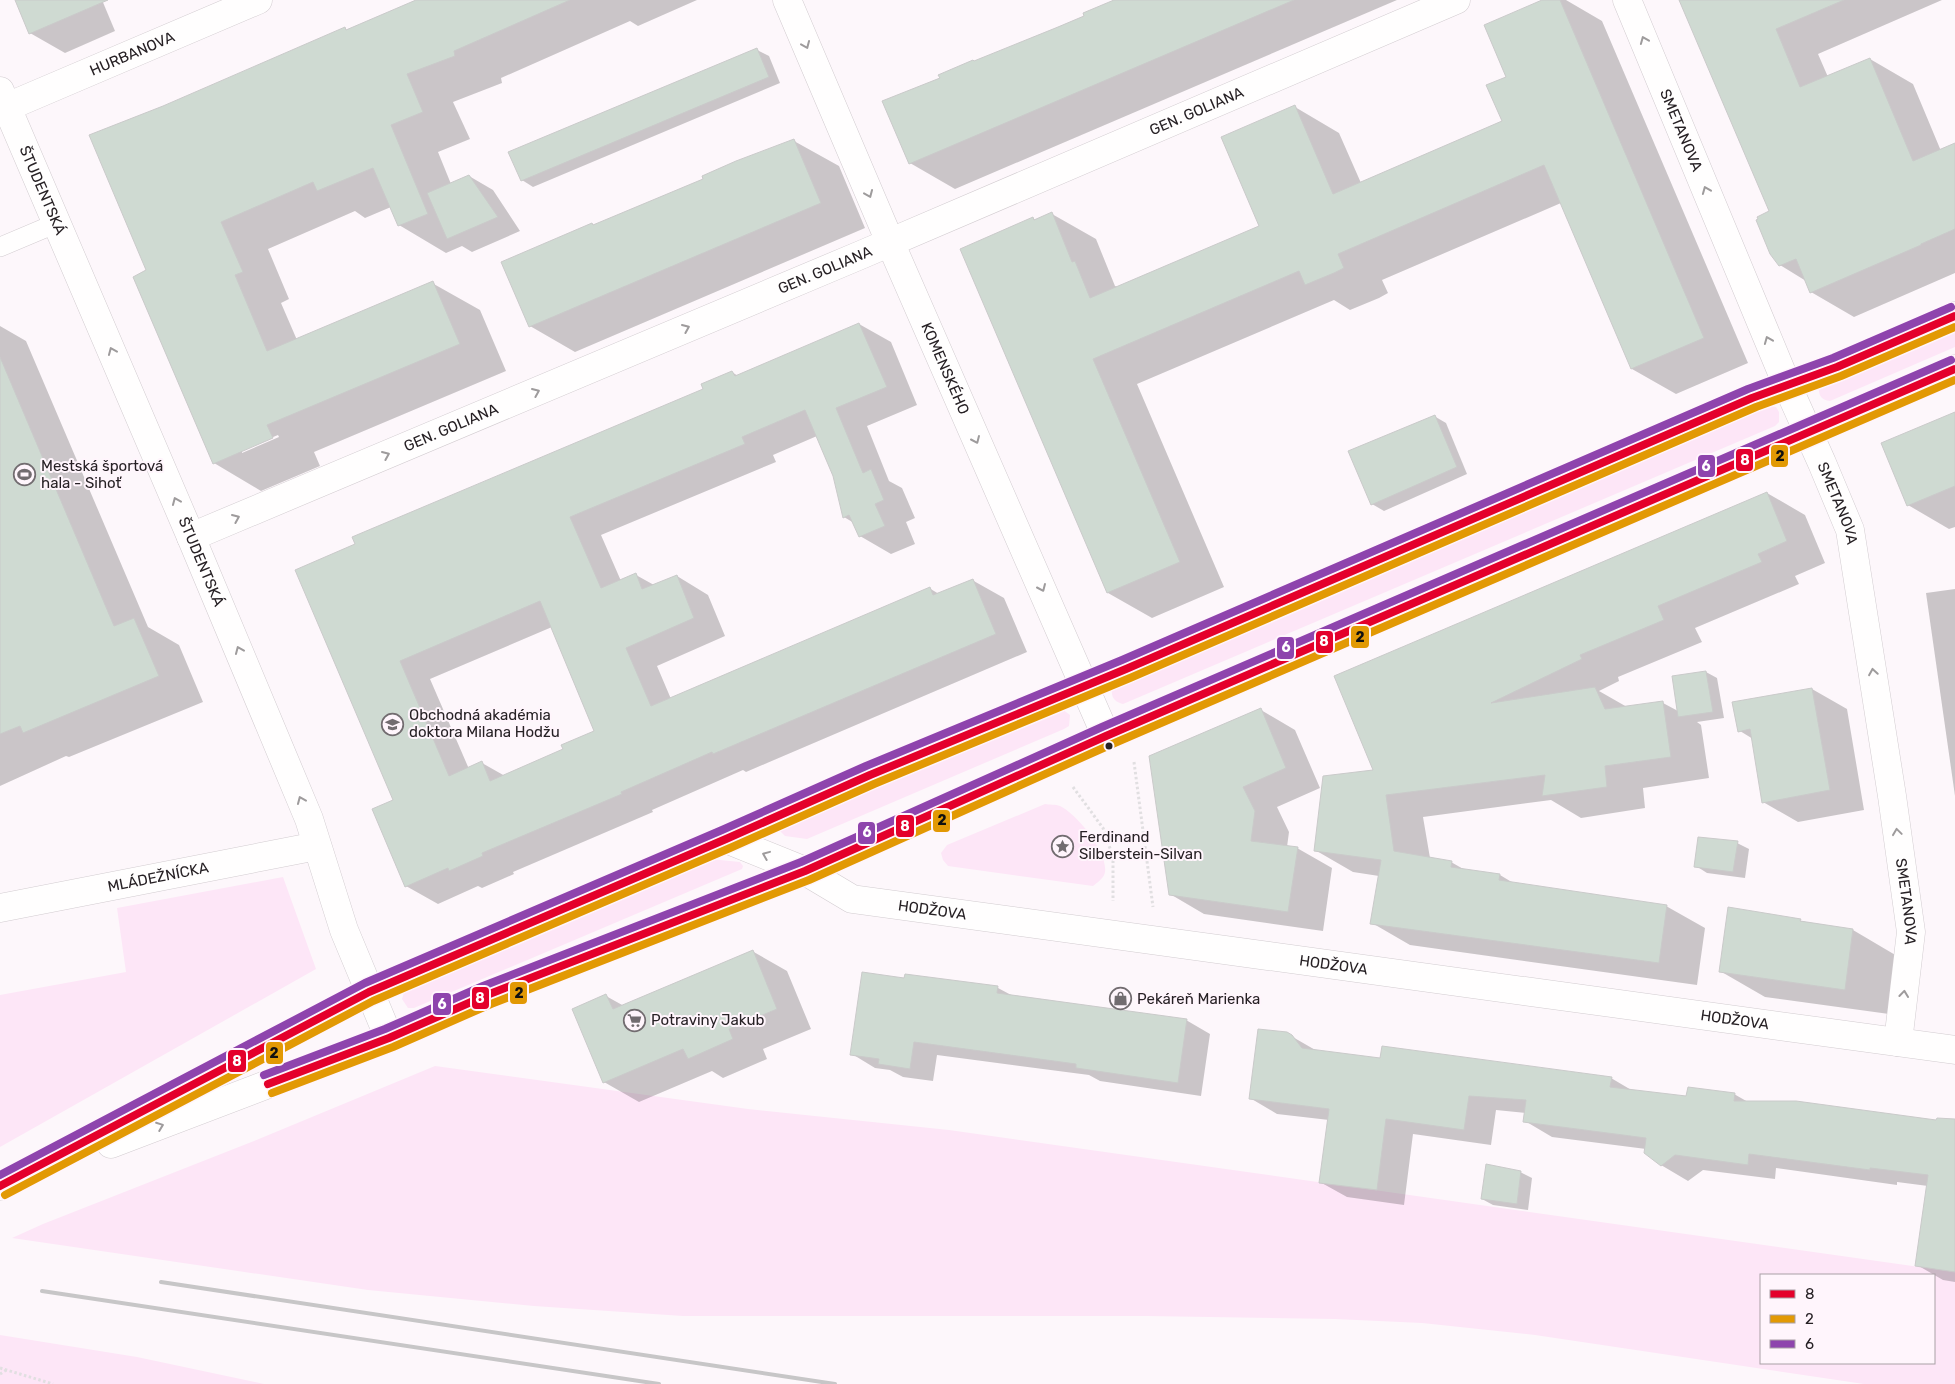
<svg xmlns="http://www.w3.org/2000/svg" width="1955" height="1384" font-family="Rubik,sans-serif">
<rect width="100%" height="100%" fill="#fdf7fb"/>
<!-- green -->
<g fill="#fde6f7" fill-rule="evenodd">
<path d="M 1955,324 L 1955,347 L 1830,401 C 1821,400 1818,395 1819,386 Z"/>
<path d="M 1766,405 L 1776,407 L 1779,412 L 1779,422 L 1775,426 L 1123,704 C 1115,702 1111,698 1112,690 Z"/>
<polygon points="1062,709 1070,715 1069,726 1064,729 807,839 785,836 780,831 781,828"/>
<path d="M 1045,804 C 1049,805 1056,804 1060,806 C 1077,814 1108,852 1105,872 C 1104,878 1098,882 1093,886 L 948,866 L 943,860 L 941,853 L 947,845 Z"/>
<polygon points="710,859 740,862 743,866 742,869 414,1008 408,1008 402,999 405,989"/>
<polygon points="283,877 316,969 0,1147 0,995 126,972 117,908"/>
<path d="M 435,1066 L 748,1109 L 949,1130 L 1955,1272 L 1955,1384 L 1864,1384 L 1535,1335 L 1422,1323 L 1335,1319 L 1147,1316 L 683,1316 L 534,1306 L 368,1290 L 12,1238 L 43,1224 L 254,1141 ZM 1761,1275 L 1934,1275 L 1934,1363 L 1761,1363 Z"/>
<polygon points="0,1335 137,1357 264,1384 0,1384"/>
</g>
<!-- shadow -->
<g fill="#0003" fill-rule="evenodd">
<polygon points="16,0 102,0 115,31 65,53 30,33"/>
<path d="M 419,0 L 697,0 L 638,26 L 630,21 L 501,78 L 502,83 L 453,102 L 470,139 L 438,152 L 451,184 L 469,176 L 493,190 L 520,231 L 472,252 L 462,246 L 446,253 L 399,225 L 391,207 L 365,218 L 355,211 L 268,249 L 289,299 L 281,303 L 297,340 L 432,283 L 480,310 L 506,371 L 314,452 L 320,466 L 261,491 L 214,463 L 148,270 L 163,107 L 345,29 L 348,31 ZM 278,435 L 279,437 L 242,453 L 242,450 Z"/>
<polygon points="1125,0 1397,0 955,189 910,163 941,78 974,62"/>
<polygon points="1545,0 1566,0 1602,21 1748,363 1676,394 1632,369 1561,203 1382,280 1388,293 1379,298 1350,310 1334,300 1137,384 1224,587 1152,618 1108,593 1033,219 1036,220 1052,214 1096,239 1115,286 1118,287 1261,226 1295,107 1339,133 1361,183 1504,122 1508,78"/>
<polygon points="1680,0 1948,0 1942,0 1818,54 1828,77 1870,59 1913,84 1941,151 1955,144 1955,273 1854,317 1811,292 1806,281 1780,265 1771,212"/>
<polygon points="757,50 769,56 780,83 533,187 522,180"/>
<polygon points="794,141 839,166 865,228 575,352 530,326 592,224 595,226"/>
<path d="M 859,324 L 891,342 L 917,405 L 867,426 L 889,481 L 902,488 L 915,518 L 906,522 L 915,544 L 891,554 L 860,536 L 854,523 L 844,517 L 834,476 L 817,436 L 773,455 L 776,462 L 601,535 L 621,581 L 636,575 L 654,585 L 677,576 L 708,595 L 725,636 L 657,666 L 671,699 L 929,588 L 939,594 L 972,580 L 1004,598 L 1027,652 L 746,772 L 743,770 L 652,810 L 653,812 L 513,872 L 514,874 L 482,888 L 478,886 L 438,904 L 406,886 L 395,800 L 297,571 L 705,390 L 732,372 L 738,376 ZM 552,627 L 596,731 L 565,750 L 505,776 L 482,763 L 469,769 L 430,679 Z"/>
<polygon points="0,326 26,341 148,627 179,645 203,702 69,757 66,756 0,786"/>
<polygon points="1955,413 1955,527 1949,529 1908,505"/>
<polygon points="1434,416 1446,423 1467,474 1384,511 1372,504"/>
<polygon points="1767,493 1805,515 1825,563 1795,576 1799,584 1695,628 1702,642 1618,677 1619,681 1599,691 1627,707 1663,703 1678,711 1706,672 1717,678 1724,718 1697,722 1701,725 1709,778 1643,788 1645,808 1581,818 1551,800 1423,817 1430,858 1451,862 1465,870 1500,875 1515,884 1666,906 1705,928 1697,985 1410,945 1372,923 1379,876 1353,872 1315,850 1375,771"/>
<polygon points="1955,589 1955,796 1926,593"/>
<polygon points="1812,689 1847,709 1864,810 1798,822 1763,802 1753,739 1740,731"/>
<polygon points="1261,710 1295,730 1320,788 1277,807 1289,832 1287,847 1297,848 1332,868 1323,931 1204,914 1170,894"/>
<polygon points="1737,843 1749,849 1745,878 1707,873 1696,866"/>
<polygon points="1729,909 1853,930 1897,956 1889,1014 1765,997 1720,971"/>
<polygon points="752,951 787,971 811,1029 763,1049 767,1059 723,1078 712,1071 639,1102 604,1082 606,996 624,1006"/>
<polygon points="906,975 998,988 1013,996 1186,1020 1210,1034 1201,1096 1100,1081 1089,1075 937,1055 933,1081 903,1077 890,1070 875,1068 852,1054 905,980"/>
<polygon points="1291,1036 1317,1051 1381,1060 1611,1078 1633,1091 1687,1097 1734,1094 1748,1102 1955,1123 1955,1282 1943,1280 1917,1265 1928,1186 1897,1182 1897,1185 1776,1168 1775,1179 1703,1170 1688,1181 1661,1165 1646,1149 1552,1137 1525,1121 1526,1113 1496,1110 1491,1145 1413,1134 1404,1205 1347,1197 1320,1182 1329,1120 1277,1114 1250,1098"/>
<polygon points="1520,1172 1532,1178 1528,1210 1493,1205 1482,1199"/>
</g>
<!-- building -->
<g fill="#cfdad2" stroke="#cacaca" fill-rule="evenodd">
<polygon points="15,0 108,0 29,34"/>
<polygon points="416,0 570,0 454,51 455,56 407,74 423,112 391,125 428,214 398,226 373,168 317,191 313,182 221,222 243,272 235,275 267,351 433,281 460,344 267,425 273,438 213,464 133,277 146,270 89,135 163,106 345,27 346,30"/>
<polygon points="1114,0 1294,0 909,164 882,101 940,78 938,75 973,60 974,61 1058,27 1084,16 1083,13"/>
<polygon points="1542,0 1560,0 1704,338 1631,369 1544,165 1338,254 1344,268 1334,273 1305,285 1299,271 1093,359 1180,562 1107,593 960,249 1033,217 1034,220 1052,212 1072,262 1075,261 1090,298 1259,226 1221,137 1295,105 1333,194 1502,121 1486,85 1506,77 1484,25"/>
<polygon points="1679,0 1844,0 1776,29 1800,87 1870,58 1913,161 1955,143 1955,229 1921,244 1921,245 1810,293 1796,259 1779,266 1770,254 1756,220 1758,219 1757,217 1769,211"/>
<polygon points="757,48 769,77 521,181 508,152"/>
<polygon points="794,139 821,203 529,327 501,262 592,223 593,225 703,179 702,176 736,161"/>
<polygon points="469,175 498,217 447,239 427,193"/>
<path d="M 859,323 L 887,387 L 836,408 L 863,473 L 871,469 L 884,500 L 875,504 L 885,526 L 859,537 L 849,515 L 843,518 L 833,476 L 805,410 L 742,437 L 745,444 L 570,517 L 601,588 L 636,573 L 642,589 L 677,575 L 694,618 L 626,648 L 651,706 L 930,587 L 933,595 L 973,579 L 996,634 L 713,754 L 712,752 L 621,792 L 622,794 L 482,853 L 483,856 L 449,871 L 448,868 L 405,887 L 372,809 L 393,800 L 295,570 L 355,544 L 352,537 L 703,389 L 701,384 L 732,371 L 735,376 ZM 540,601 L 594,731 L 561,745 L 563,749 L 490,781 L 482,761 L 449,776 L 400,661 Z"/>
<polygon points="0,357 114,626 134,618 159,676 23,733 20,726 0,734"/>
<polygon points="1955,412 1955,486 1907,506 1881,443"/>
<polygon points="1435,415 1457,467 1371,505 1348,451"/>
<polygon points="1767,492 1787,541 1758,554 1762,562 1658,606 1664,620 1580,655 1582,659 1491,703 1595,687 1605,709 1663,701 1671,757 1605,766 1607,787 1542,796 1545,775 1386,795 1394,851 1452,861 1451,867 1500,874 1499,880 1667,905 1659,963 1370,924 1381,860 1314,851 1323,776 1373,770 1334,676"/>
<polygon points="1706,671 1713,712 1678,717 1672,676"/>
<polygon points="1812,688 1830,790 1762,803 1750,729 1738,732 1732,702"/>
<polygon points="1261,708 1286,768 1243,787 1255,811 1251,841 1298,847 1288,912 1169,895 1149,756"/>
<polygon points="1698,837 1738,841 1733,872 1694,867"/>
<polygon points="1728,907 1801,919 1800,921 1853,929 1845,990 1719,972"/>
<polygon points="753,950 777,1009 729,1029 733,1039 688,1059 683,1049 603,1083 572,1009 606,994 613,1009"/>
<polygon points="862,972 904,978 905,974 998,986 997,993 1187,1019 1178,1083 1076,1068 1076,1064 914,1042 910,1069 878,1064 879,1059 850,1055"/>
<polygon points="1258,1029 1287,1032 1292,1035 1302,1048 1380,1058 1382,1046 1612,1077 1610,1087 1686,1096 1688,1087 1735,1093 1734,1101 1796,1101 1936,1120 1937,1118 1955,1119 1955,1272 1915,1266 1928,1175 1870,1168 1870,1170 1749,1154 1748,1165 1675,1155 1661,1166 1644,1153 1646,1138 1523,1122 1526,1100 1469,1096 1464,1130 1386,1119 1377,1190 1319,1183 1329,1109 1249,1099"/>
<polygon points="1486,1164 1521,1171 1517,1204 1481,1199"/>
</g>
<g fill="none" stroke-linecap="round" stroke-linejoin="round">
<defs>
<polyline id="lane" points="0,247 57,223"/>
<g id="street">
<path id="s1" d="M 787,0 L 890,242 L 1106,736"/>
<path id="s2" d="M 1627,0 L 1787,385 L 1822,463 L 1850,530 L 1892,796 L 1911,932 L 1898,1042"/>
<path id="s3" d="M 0,91 L 191,537 L 309,819 L 344,930 L 389,1038"/>
<path id="s4" d="M 7,107 L 258,0"/>
<path id="s5" d="M 191,537 L 863,254 L 1456,0"/>
<path id="s6" d="M 726,839 L 805,871 L 852,899 L 1955,1050"/>
<path id="s7" d="M 0,908 L 317,846"/>
<polyline points="111,1144 389,1038 487,995 805,871 1106,736 1955,369"/>
<polyline points="0,1186 369,992 726,839 870,775 1126,669 1752,398 1837,367 1955,316"/>
</g>
</defs>
<!-- lane casing -->
<use href="#lane" stroke="#d2ccd0" stroke-width="20"/>
<!-- street casing -->
<use href="#street" stroke="#d2ccd0" stroke-width="29"/>
<!-- path -->
<g stroke="#e1dfe1" stroke-width="3" stroke-dasharray="2.5 2.5" stroke-linecap="butt">
<polyline points="1134,762 1153,907"/>
<polyline points="1073,787 1103,828 1113,857 1113,901"/>
<polyline points="0,1368 53,1384"/>
<polyline points="0,1374 8,1369"/>
</g>
<!-- lane -->
<use href="#lane" stroke="#fffefe" stroke-width="19"/>
<!-- street -->
<use href="#street" stroke="#fffefe" stroke-width="28"/>
<!-- rail -->
<g stroke="#c7c6c7" stroke-width="4">
<polyline points="161,1282 835,1384"/>
<polyline points="42,1291 659,1384"/>
</g>
<defs>
<g id="bus-1">
<polyline points="268,1084 389,1038 487,995 805,871 1106,736 1955,369"/>
<polyline points="0,1186 369,992 726,839 870,775 1126,669 1752,398 1837,367 1955,316"/>
</g>
<g id="bus-2">
<polyline points="272,1093 393,1047 491,1004 809,880 1110,745 1955,380"/>
<polyline points="5,1195 373,1001 730,848 874,784 1130,678 1756,407 1841,376 1955,327"/>
</g>
<g id="bus-3">
<polyline points="264,1075 385,1029 483,986 801,862 1102,727 1951,360"/>
<polyline points="0,1175 365,983 722,830 866,766 1122,660 1748,389 1833,358 1951,307"/>
</g>
</defs>
<!-- bus-1 casing -->
<use href="#bus-1" stroke="#fff5fc" stroke-width="11"/>
<!-- bus-2 casing -->
<use href="#bus-2" stroke="#fff5fc" stroke-width="11"/>
<!-- bus-3 casing -->
<use href="#bus-3" stroke="#fff5fc" stroke-width="11"/>
<!-- bus-1 -->
<use href="#bus-1" stroke="#e4002b" stroke-width="8"/>
<!-- bus-2 -->
<use href="#bus-2" stroke="#e29904" stroke-width="8"/>
<!-- bus-3 -->
<use href="#bus-3" stroke="#8e44ad" stroke-width="8"/>
</g>
<!-- one-way arrows -->
<defs><path id="oneway-chevron" d="M-2-3.5L2.5 0L-2 3.5" fill="none" stroke-width="1.6" stroke-linecap="round" stroke-linejoin="round" transform="scale(1.25)"/></defs>
<g stroke="#9e9b9c">
<use href="#oneway-chevron" transform="translate(1644 40) rotate(-112)"/>
<use href="#oneway-chevron" transform="translate(806 45) rotate(67)"/>
<use href="#oneway-chevron" transform="translate(1706 190) rotate(-112)"/>
<use href="#oneway-chevron" transform="translate(869 194) rotate(67)"/>
<use href="#oneway-chevron" transform="translate(686 328) rotate(-23)"/>
<use href="#oneway-chevron" transform="translate(1768 340) rotate(-112)"/>
<use href="#oneway-chevron" transform="translate(112 351) rotate(-113)"/>
<use href="#oneway-chevron" transform="translate(536 392) rotate(-23)"/>
<use href="#oneway-chevron" transform="translate(976 440) rotate(66)"/>
<use href="#oneway-chevron" transform="translate(386 455) rotate(-23)"/>
<use href="#oneway-chevron" transform="translate(176 501) rotate(-113)"/>
<use href="#oneway-chevron" transform="translate(236 518) rotate(-23)"/>
<use href="#oneway-chevron" transform="translate(1042 588) rotate(66)"/>
<use href="#oneway-chevron" transform="translate(239 650) rotate(-113)"/>
<use href="#oneway-chevron" transform="translate(1873 672) rotate(-99)"/>
<use href="#oneway-chevron" transform="translate(301 800) rotate(-113)"/>
<use href="#oneway-chevron" transform="translate(1897 832) rotate(-98)"/>
<use href="#oneway-chevron" transform="translate(766 855) rotate(-158)"/>
<use href="#oneway-chevron" transform="translate(1904 994) rotate(-84)"/>
<use href="#oneway-chevron" transform="translate(160 1126) rotate(-21)"/>
</g>
<!-- icons -->
<defs>
<symbol id="stadium-ring" viewBox="-11 -11 22 22"><circle r="9.5" fill="#fff5fc" stroke="#726c70" stroke-width="1.5"/><path d="M0-5a6.5 5 0 1 0 0 10a6.5 5 0 1 0 0-10ZM-3.5-1.8h7v3.6h-7Z" fill="#726c70"/></symbol>
<symbol id="school-ring" viewBox="-11 -11 22 22"><circle r="9.5" fill="#fff5fc" stroke="#726c70" stroke-width="1.5"/><path d="M0-5L7-2L0 1L-7-2ZM-4 1L0 2.5L4 1V4Q0 6-4 4Z" fill="#726c70"/></symbol>
<symbol id="sight-ring" viewBox="-11 -11 22 22"><circle r="9.5" fill="#fff5fc" stroke="#726c70" stroke-width="1.5"/><path d="M0-6L1.8-2.2L6-1.7L2.9 1.2L3.7 5.4L0 3.3L-3.7 5.4L-2.9 1.2L-6-1.7L-1.8-2.2Z" fill="#726c70"/></symbol>
<symbol id="shop-ring" viewBox="-11 -11 22 22"><circle r="9.5" fill="#fff5fc" stroke="#726c70" stroke-width="1.5"/><path d="M-5-2.5h2.3a2.7 3.5 0 0 1 5.4 0H5L5.5 6h-11ZM-1.5-2.5h3a1.5 2.3 0 0 0-3 0Z" fill="#726c70"/></symbol>
<symbol id="supermarket-ring" viewBox="-11 -11 22 22"><circle r="9.5" fill="#fff5fc" stroke="#726c70" stroke-width="1.5"/><path d="M-6-5.5h2.5l.6 2H6L4.5 2H-2.5L-4.4-4H-6ZM-1.5 3.2a1.3 1.3 0 1 0 .1 0ZM3 3.2a1.3 1.3 0 1 0 .1 0Z" fill="#726c70"/></symbol>
</defs>
<g fill-rule="evenodd">
<use href="#stadium-ring" x="12" y="462" width="25" height="25"/>
<use href="#school-ring" x="380" y="712" width="25" height="25"/>
<use href="#sight-ring" x="1050" y="834" width="25" height="25"/>
<use href="#shop-ring" x="1108" y="986" width="25" height="25"/>
<use href="#supermarket-ring" x="622" y="1008" width="25" height="25"/>
</g>
<!-- markers -->
<circle fill="#272125" stroke="#fff5fc" stroke-width="2" cx="1109" cy="746" r="4.5"/>
<g text-anchor="middle" stroke-width="4" stroke-linejoin="round" paint-order="stroke">
<!-- street labels -->
<g font-size="15" fill="#272125" stroke="#fff5fc">
<text dy="5" stroke="none"><textPath href="#s4" startOffset="136">HURBANOVA</textPath></text>
<text dy="5" stroke="none"><textPath href="#s5" startOffset="1092">GEN. GOLIANA</textPath></text>
<text dy="5" stroke="none"><textPath href="#s2" startOffset="141">SMETANOVA</textPath></text>
<text dy="5" stroke="none"><textPath href="#s3" startOffset="108">ŠTUDENTSKÁ</textPath></text>
<text dy="5" stroke="none"><textPath href="#s5" startOffset="688">GEN. GOLIANA</textPath></text>
<text dy="5" stroke="none"><textPath href="#s1" startOffset="401">KOMENSKÉHO</textPath></text>
<text dy="5" stroke="none"><textPath href="#s5" startOffset="282">GEN. GOLIANA</textPath></text>
<text dy="5" stroke="none"><textPath href="#s2" startOffset="546">SMETANOVA</textPath></text>
<text dy="5" stroke="none"><textPath href="#s3" startOffset="512">ŠTUDENTSKÁ</textPath></text>
<text dy="5" stroke="none"><textPath href="#s7" startOffset="161">MLÁDEŽNÍCKA</textPath></text>
<text dy="5" stroke="none"><textPath href="#s2" startOffset="951">SMETANOVA</textPath></text>
<text dy="5" stroke="none"><textPath href="#s6" startOffset="221">HODŽOVA</textPath></text>
<text dy="5" stroke="none"><textPath href="#s6" startOffset="626">HODŽOVA</textPath></text>
<text dy="5" stroke="none"><textPath href="#s6" startOffset="1031">HODŽOVA</textPath></text>
</g>
<!-- poi labels -->
<g font-size="15" fill="#272125" stroke="#fff5fc" text-anchor="start">
<text x="41" y="471">Mestská športová<tspan x="41" dy="17">hala - Sihoť</tspan></text>
<text x="409" y="720">Obchodná akadémia<tspan x="409" dy="17">doktora Milana Hodžu</tspan></text>
<text x="1079" y="842">Ferdinand<tspan x="1079" dy="17">Silberstein-Silvan</tspan></text>
<text x="1137" y="1004">Pekáreň Marienka</text>
<text x="651" y="1025">Potraviny Jakub</text>
</g>
</g>
<g stroke="#fff5fc" stroke-width="2">
<rect x="1770" y="444" width="19" height="24" rx="5" fill="#e29904"/>
<rect x="1735" y="448" width="19" height="24" rx="5" fill="#e4002b"/>
<rect x="1697" y="454" width="19" height="24" rx="5" fill="#8e44ad"/>
<rect x="1350" y="625" width="20" height="24" rx="5" fill="#e29904"/>
<rect x="1315" y="630" width="19" height="24" rx="5" fill="#e4002b"/>
<rect x="1276" y="636" width="19" height="24" rx="5" fill="#8e44ad"/>
<rect x="932" y="809" width="19" height="24" rx="5" fill="#e29904"/>
<rect x="895" y="814" width="20" height="24" rx="5" fill="#e4002b"/>
<rect x="857" y="821" width="19" height="24" rx="5" fill="#8e44ad"/>
<rect x="509" y="981" width="19" height="24" rx="5" fill="#e29904"/>
<rect x="471" y="986" width="19" height="24" rx="5" fill="#e4002b"/>
<rect x="432" y="992" width="20" height="24" rx="5" fill="#8e44ad"/>
<rect x="265" y="1041" width="19" height="24" rx="5" fill="#e29904"/>
<rect x="227" y="1049" width="20" height="24" rx="5" fill="#e4002b"/>
</g>
<g font-size="14" text-anchor="middle" font-weight="bold" fill="#fff">
<text x="1745" y="465">8</text>
<text x="1706" y="471">6</text>
<text x="1324" y="646">8</text>
<text x="1286" y="652">6</text>
<text x="905" y="831">8</text>
<text x="867" y="837">6</text>
<text x="480" y="1003">8</text>
<text x="442" y="1009">6</text>
<text x="237" y="1066">8</text>
</g>
<g font-size="14" text-anchor="middle" font-weight="bold" fill="#111">
<text x="1780" y="461">2</text>
<text x="1360" y="642">2</text>
<text x="942" y="825">2</text>
<text x="519" y="998">2</text>
<text x="274" y="1058">2</text>
</g>
<!-- legend -->
<rect x="1760" y="1274" width="175" height="90" fill="#fff5fc" stroke="#a9a0a6"/>
<rect x="1770" y="1290" width="25" height="8" fill="#e4002b" stroke="#a9a0a6"/>
<text x="1805" y="1299" font-size="15" fill="#272125">8</text>
<rect x="1770" y="1315" width="25" height="8" fill="#e29904" stroke="#a9a0a6"/>
<text x="1805" y="1324" font-size="15" fill="#272125">2</text>
<rect x="1770" y="1340" width="25" height="8" fill="#8e44ad" stroke="#a9a0a6"/>
<text x="1805" y="1349" font-size="15" fill="#272125">6</text>
</svg>
